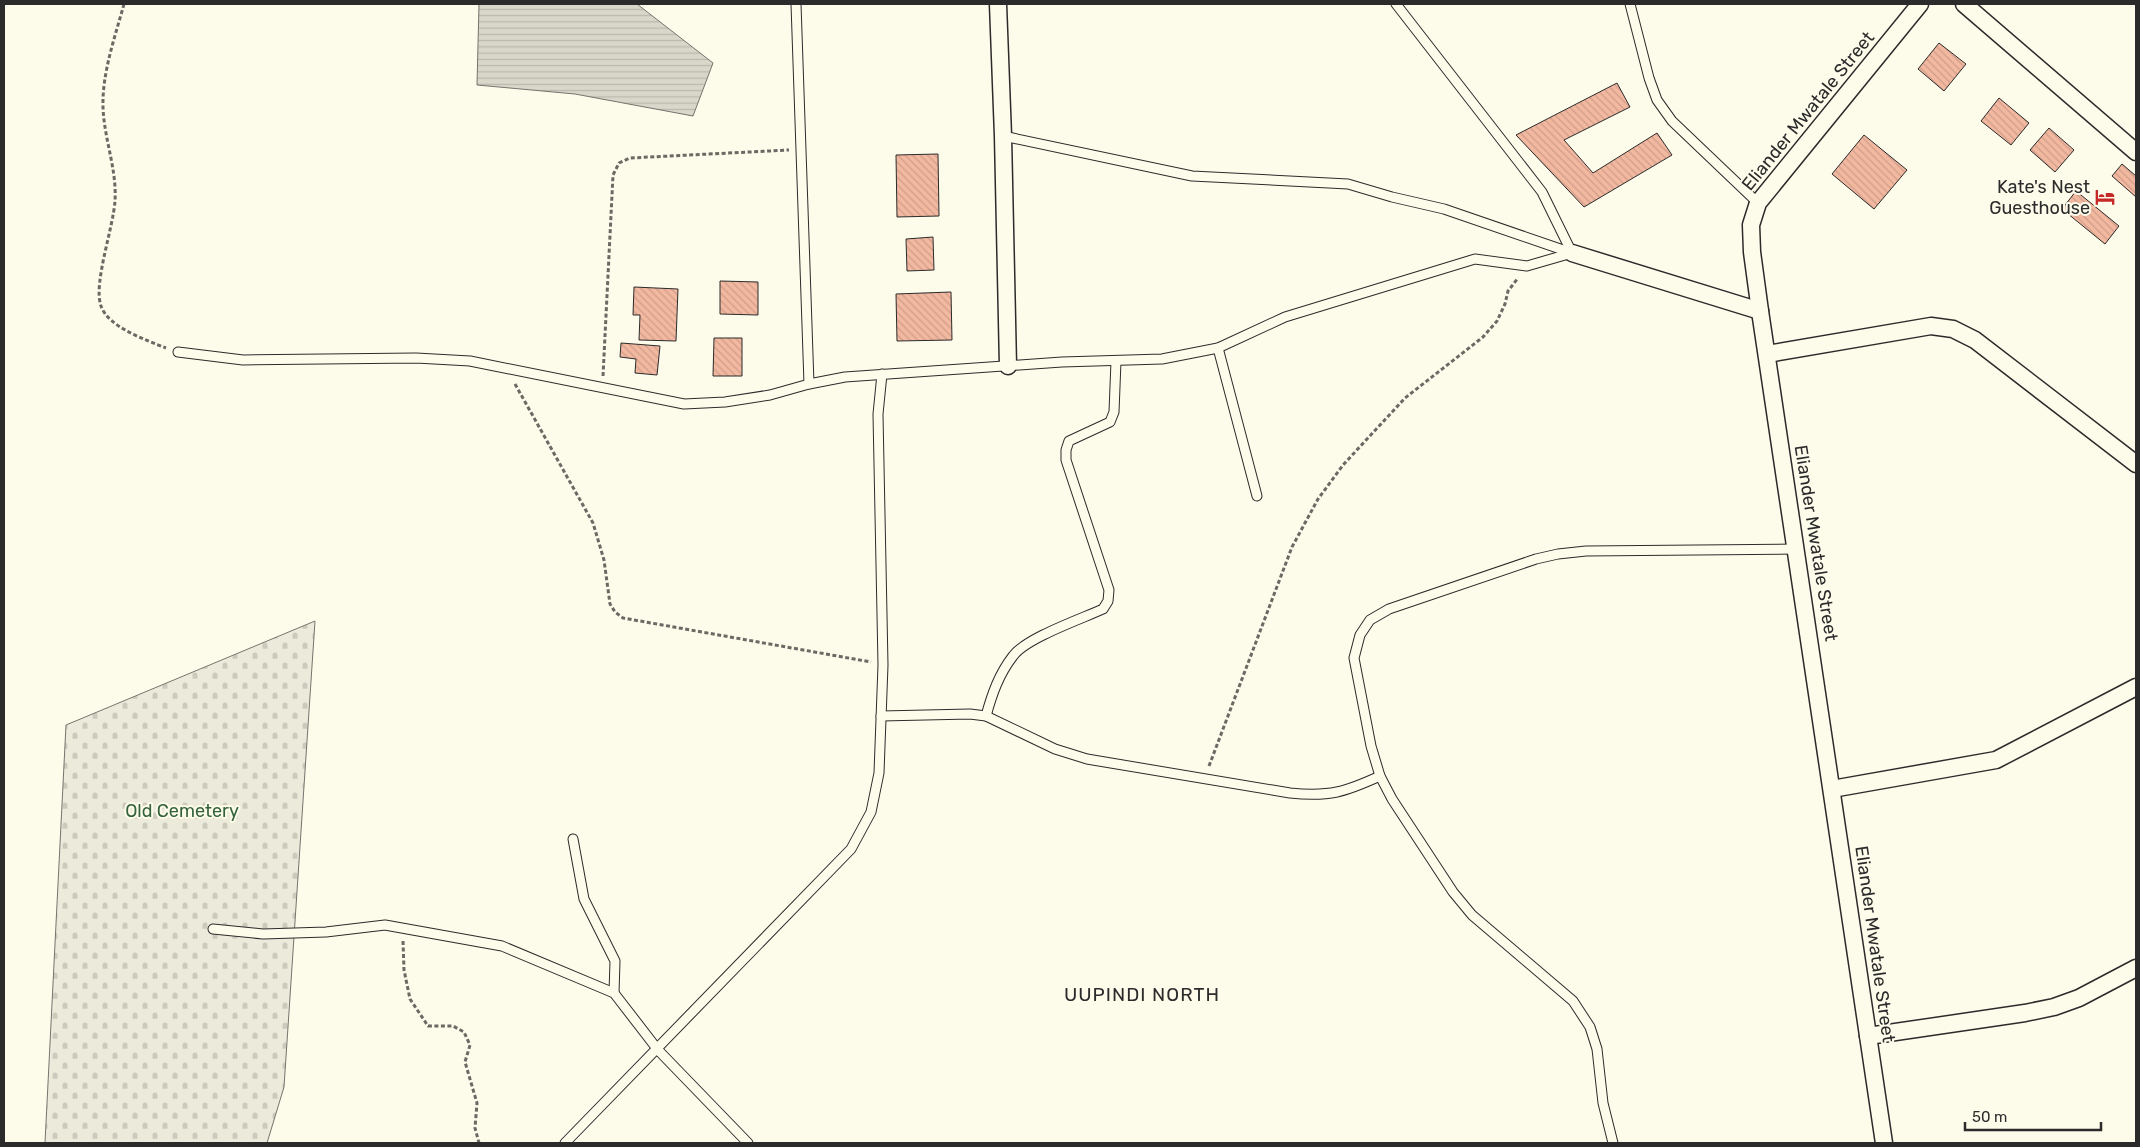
<svg xmlns="http://www.w3.org/2000/svg" width="2140" height="1147" font-family="Rubik,sans-serif">
<defs>
<pattern id="cemetery-stones" width="16" height="16" patternUnits="userSpaceOnUse" patternTransform="scale(1.25)"><rect width="16" height="16" fill="#ecebdb"/><path d="M2 7V4a2 2 0 0 1 4 0v3zM10 15v-3a2 2 0 0 1 4 0v3z" fill="#cbcabc"/></pattern>
<pattern id="water-rules" width="6" height="5" patternUnits="userSpaceOnUse" patternTransform="scale(1.25)"><rect width="6" height="5" fill="#d8d7c9"/><path d="M0 2.5h6" fill="none" stroke="#bab9ad"/></pattern>
<pattern id="building-back-hatch" width="6" height="6" patternUnits="userSpaceOnUse" patternTransform="scale(1.25)"><rect width="6" height="6" fill="#f2b8a0"/><path d="M-1 5l2 2M0 0l6 6M5-1l2 2" fill="none" stroke="#d09e8a"/></pattern>
</defs>
<rect width="100%" height="100%" fill="#fdfbea"/>
<!-- cemetery -->
<polygon fill="url(#cemetery-stones)" stroke="#74746e" points="315,621 284,1087 267,1143 45,1143 66,725"/>
<!-- water -->
<polygon fill="url(#water-rules)" stroke="#74746e" points="479,4 637,4 713,63 693,116 575,94 477,85"/>
<!-- building -->
<g fill="url(#building-back-hatch)" stroke="#2b2b2b">
<polygon points="1939,43 1966,64 1944,91 1918,69"/>
<polygon points="1617,83 1630,107 1564,140 1593,173 1657,133 1672,155 1584,207 1516,135"/>
<polygon points="1999,98 2029,123 2011,145 1981,121"/>
<polygon points="2049,128 2074,150 2055,172 2030,150"/>
<polygon points="1864,135 1907,170 1874,209 1832,174"/>
<polygon points="938,154 939,216 897,217 896,155"/>
<polygon points="2122,164 2136,176 2136,197 2112,176"/>
<polygon points="2076,191 2119,226 2105,244 2062,209"/>
<polygon points="933,237 934,270 907,271 906,239"/>
<polygon points="720,281 758,282 758,315 720,314"/>
<polygon points="634,287 678,289 676,341 639,340 640,315 633,315"/>
<polygon points="951,292 952,340 897,341 896,294"/>
<polygon points="714,338 742,338 742,376 713,376"/>
<polygon points="621,343 660,346 657,375 635,373 636,359 620,357"/>
</g>
<g fill="none" stroke-linecap="round" stroke-linejoin="round">
<defs>
<g id="service">
<polyline points="796,4 809,384"/>
<polyline points="1396,4 1542,192 1572,253"/>
<polyline points="1630,4 1649,78 1657,100 1672,121 1758,203"/>
<polyline points="1003,136 1192,176 1348,184 1392,197 1444,209 1572,253"/>
<polyline points="1218,348 1257,496"/>
<polyline points="178,352 243,360 416,358 470,361 684,404 725,402 770,395 809,384 845,377 1062,362 1162,359 1218,348 1285,317 1475,259 1527,266 1572,253"/>
<path d="M 881,716 L 970,714 L 986,716 L 1055,749 L 1087,759 L 1290,793 C 1330,797 1345,792 1380,776"/>
<path d="M 986,716 C 992,694 999,674 1013,656 C 1026,638 1081,619 1103,609 L 1108,601 L 1109,590 L 1066,460 L 1066,450 L 1069,441 L 1110,422 L 1114,412 L 1116,361"/>
<polyline points="573,839 584,899 615,961 614,993"/>
<polyline points="213,929 263,934 326,932 385,925 502,946 614,993 658,1050 748,1143"/>
<polyline points="565,1143 851,849 871,812 879,773 883,665 878,414 882,374"/>
<polyline points="1613,1143 1603,1103 1597,1049 1590,1027 1573,1001 1472,915 1453,892 1392,799 1380,776 1371,746 1354,658 1360,635 1370,620 1389,609 1536,559 1558,554 1586,551 1797,549"/>
</g>
<g id="minor">
<polyline points="998,4 1003,136 1008,366"/>
<polyline points="1964,4 2136,152"/>
<polyline points="1572,253 1760,311"/>
<polyline points="1767,354 1931,326 1953,329 1975,340 2136,464"/>
<polyline points="1832,789 1996,760 2136,687"/>
<polyline points="1868,1036 2025,1013 2054,1007 2079,998 2136,968"/>
<polyline points="1884,1143 1760,311 1752,252 1751,225 1758,203 1920,4"/>
</g>
</defs>
<!-- service casing -->
<use href="#service" stroke="#2b2b2b" stroke-width="11"/>
<!-- minor casing -->
<use href="#minor" stroke="#2b2b2b" stroke-width="19"/>
<!-- path -->
<g stroke="#6a6964" stroke-width="3" stroke-dasharray="4 2.5" stroke-linecap="butt">
<path d="M 124,4 C 115,37 102,73 103,107 C 104,139 117,169 115,201 C 113,229 93,284 101,306 C 108,327 146,340 166,348"/>
<polyline points="603,376 613,175 619,163 630,158 789,150"/>
<polyline points="515,384 593,523 604,560 610,604 615,612 623,618 871,662"/>
<polyline points="1209,766 1292,547 1318,499 1343,465 1405,398 1483,337 1497,321 1505,304 1508,291 1518,278"/>
<polyline points="403,941 404,970 410,999 428,1026 453,1026 464,1032 470,1045 465,1062 477,1103 475,1128 479,1143"/>
</g>
<!-- service -->
<use href="#service" stroke="#fdfbea" stroke-width="9"/>
<!-- minor -->
<use href="#minor" stroke="#fdfbea" stroke-width="16"/>
</g>
<!-- icons -->
<defs>
<symbol id="hotel-bare" viewBox="-9 -9 18 18"><path d="M-6-4.5h1.5V1H6V5H4.5V3h-9V5H-6ZM-4 0a1.8 1.8 0 1 1 3.6 0ZM.5 0V-2.5h3Q6-2.5 6 0Z" fill="#c62828" stroke="#fdfbea" stroke-width="2.5" paint-order="stroke"/></symbol>
</defs>
<g fill-rule="evenodd">
<use href="#hotel-bare" x="2091" y="183" width="28" height="28"/>
</g>
<g text-anchor="middle" stroke-width="4" stroke-linejoin="round" paint-order="stroke">
<!-- street labels -->
<g font-size="18" fill="#2b2b2b" stroke="#fdfbea">
<text transform="translate(1808 111) rotate(-51)" y="6">Eliander Mwatale Street</text>
<text transform="translate(1816 543) rotate(81)" y="6">Eliander Mwatale Street</text>
<text transform="translate(1875 944) rotate(82)" y="6">Eliander Mwatale Street</text>
</g>
<!-- poi labels -->
<g font-size="18" fill="#2b2b2b" stroke="#fdfbea" text-anchor="end">
<text x="2090" y="193">Kate's Nest<tspan x="2090" dy="21">Guesthouse</tspan></text>
</g>
<!-- park labels -->
<g font-size="18" fill="#34623c" stroke="#fdfbea">
<text x="182" y="817">Old Cemetery</text>
</g>
<!-- neighbourhood labels -->
<g font-size="19" letter-spacing="1" fill="#2b2b2b" stroke="#fdfbea">
<text x="1142" y="1001">UUPINDI NORTH</text>
</g>
</g>
<!-- border -->
<rect width="2140" height="1147" fill="none" stroke="#2b2b2b" stroke-width="10"/>
<!-- scale -->
<path d="M1965 1122v8h136v-8" fill="none" stroke="#2b2b2b" stroke-width="2.5"/>
<text x="1972" y="1122" font-size="15" fill="#2b2b2b" stroke="#fdfbea" stroke-width="4" paint-order="stroke">50 m</text>
</svg>
